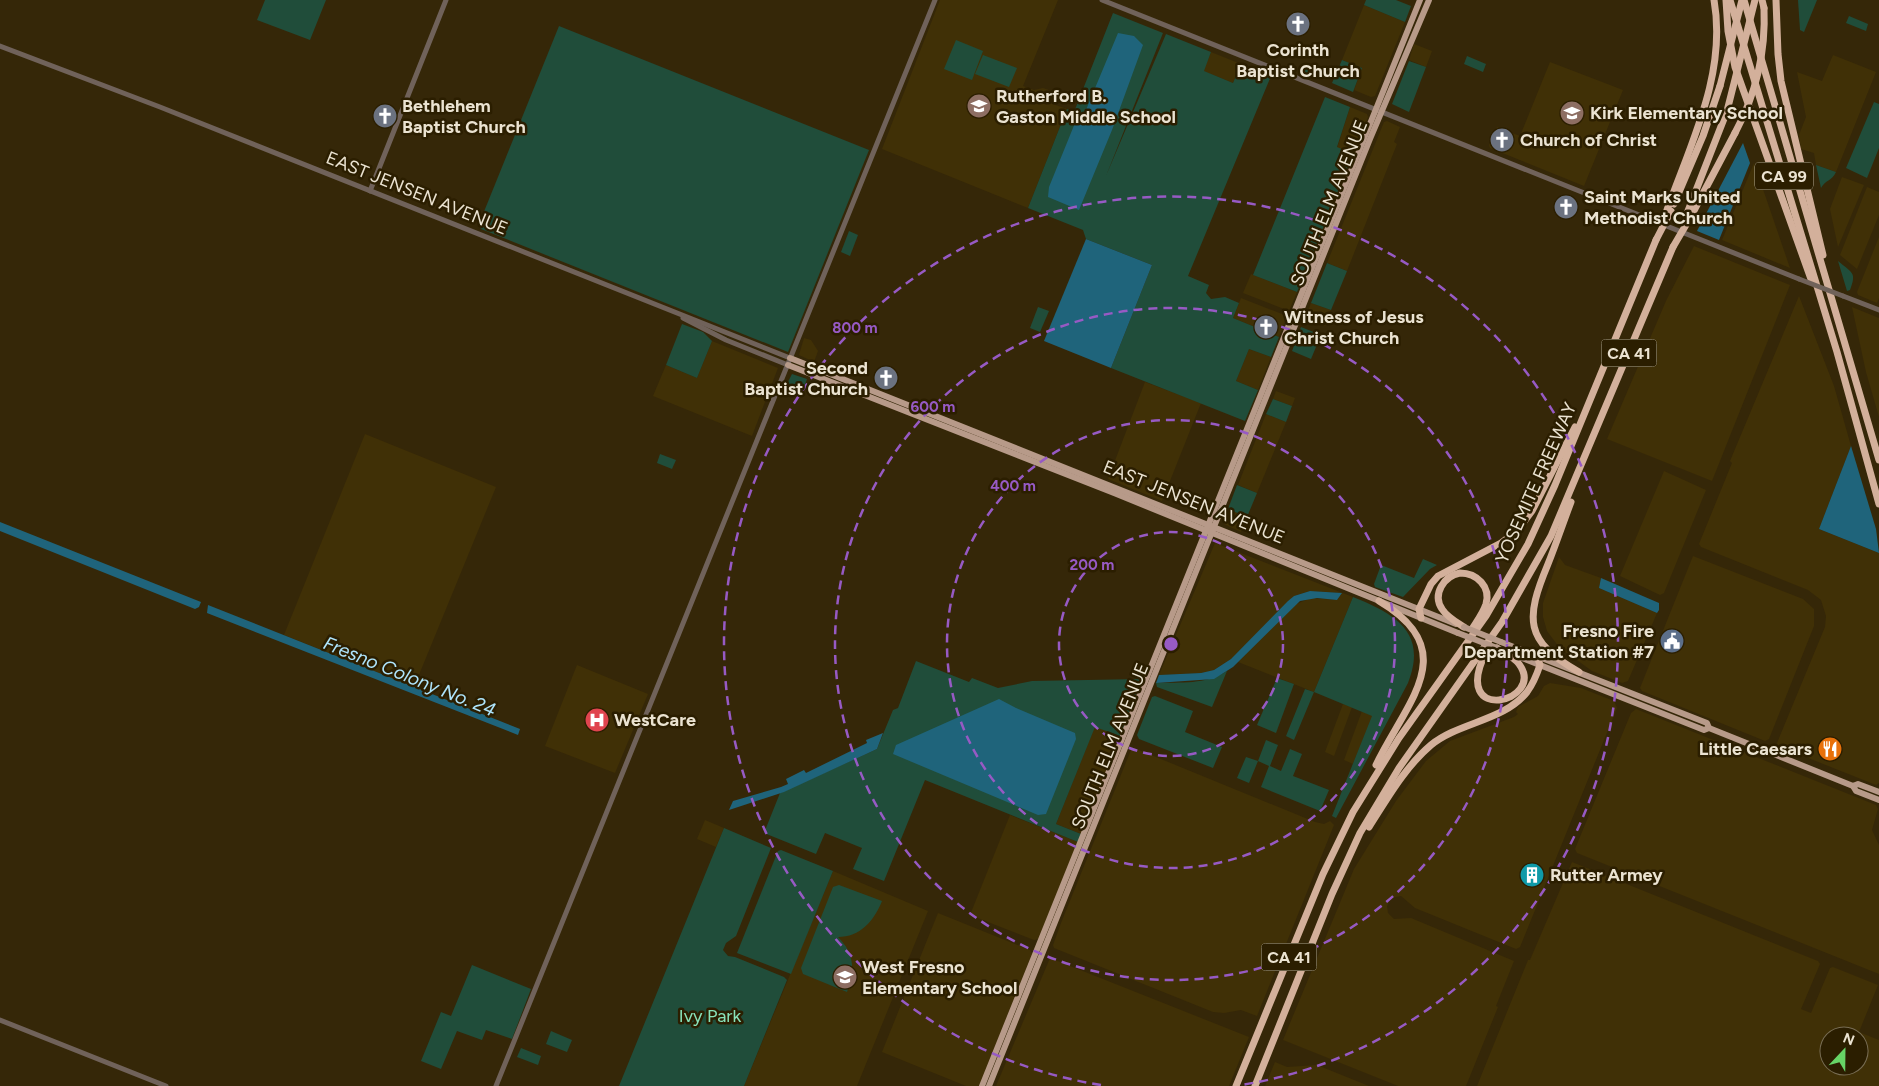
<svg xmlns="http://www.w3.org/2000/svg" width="1879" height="1086" font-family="Figtree,sans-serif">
<rect width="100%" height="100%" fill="#352708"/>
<!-- built -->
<g fill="#403006" fill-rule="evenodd">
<polygon points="940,0 1058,0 1023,86 1034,90 1043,88 1049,90 1052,95 1050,103 1067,109 1028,208 882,149"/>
<polygon points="1364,5 1405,22 1375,96 1371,97 1354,90 1362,68 1342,60"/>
<polygon points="1414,44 1432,51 1426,67 1409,60"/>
<polygon points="1211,52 1241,64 1233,83 1203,71"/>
<polygon points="1833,55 1876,72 1836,172 1816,165 1814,153 1801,149 1799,135 1806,117 1797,72 1822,81"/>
<polygon points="1550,62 1623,90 1584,186 1490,148 1489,145 1497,127 1520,136"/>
<polygon points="1350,107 1367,114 1368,117 1353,154 1337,148"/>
<polygon points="1387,121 1400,127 1394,142 1397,144 1347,271 1327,263 1384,122"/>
<polygon points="1754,163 1790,268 1722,240"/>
<polygon points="1842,177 1864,185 1838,247 1830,209"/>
<polygon points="1867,187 1879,192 1879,215 1857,269 1840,255"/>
<polygon points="1879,237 1879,298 1877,303 1858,295 1857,292"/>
<polygon points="1694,246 1790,285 1712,481 1607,439 1666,301"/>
<polygon points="1251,274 1297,292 1289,311 1243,293"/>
<polygon points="1799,296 1834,386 1851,446 1819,529 1879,553 1879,783 1876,785 1778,746 1777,743 1825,627 1826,616 1821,600 1808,590 1701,547 1699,544 1732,463 1730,461"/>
<polygon points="1241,298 1287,316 1279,337 1233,318"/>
<polygon points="1311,303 1331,310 1325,326 1305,318"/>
<polygon points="1852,307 1879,318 1879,417 1866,372"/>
<polygon points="804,338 811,340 818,351 814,362 799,355"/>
<polygon points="712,341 778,368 752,436 653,396 666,365 697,378"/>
<polygon points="1249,349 1271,357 1258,390 1236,381"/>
<polygon points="1145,382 1201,403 1162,501 1108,479"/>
<polygon points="1276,391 1295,398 1292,406 1273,399"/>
<polygon points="1266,414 1286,422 1257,493 1238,485"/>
<polygon points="365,434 496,487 414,687 284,635"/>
<polygon points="1664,471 1706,490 1664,593 1660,595 1620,576"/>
<polygon points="1228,509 1247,517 1241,532 1224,524"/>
<polygon points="1215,543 1353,597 1314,692 1238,662 1294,605 1311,598 1337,600 1342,593 1310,591 1294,596 1231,659 1214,670 1201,673 1159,675"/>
<polygon points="1693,556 1803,599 1814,609 1814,626 1769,739 1765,741 1642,691 1640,688"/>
<polygon points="1559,557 1565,565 1601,578 1599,588 1657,613 1628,681 1622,683 1592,671 1559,647 1547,631 1543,617 1543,603"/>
<polygon points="577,665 648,694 615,773 545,746"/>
<polygon points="1550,683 1581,688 1614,701 1617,708 1520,947 1516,949 1415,908 1401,896 1391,898 1387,906 1388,913 1394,919 1411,918 1514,961 1496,1006 1498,1007 1466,1086 1398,1086 1283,1040 1354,869 1396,801 1426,761 1450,741 1514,717 1518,714 1516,712 1518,707 1538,696 1544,686"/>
<polygon points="1343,704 1352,707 1334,756 1325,752"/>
<polygon points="1636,709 1876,805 1878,809 1872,830 1879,845 1879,974 1577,853 1575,849 1631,713"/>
<polygon points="1362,711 1373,716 1353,764 1344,760"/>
<polygon points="1095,726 1120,736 1081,834 1056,824"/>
<polygon points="1134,748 1315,822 1324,824 1330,821 1334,825 1257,1016 1241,1010 1224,1013 1213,1012 1054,948 1053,945 1061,923 1131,750"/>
<polygon points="1010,815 1078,842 1047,918 1038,939 1034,940 970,915"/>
<polygon points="705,820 724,828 716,847 697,839"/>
<path d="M 1572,862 L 1818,961 L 1820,964 L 1801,1009 L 1811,1013 L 1830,968 L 1833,967 L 1878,985 L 1859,1032 L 1879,1040 L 1879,1086 L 1477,1086 L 1528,960 L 1530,960 ZM 1829,1036 L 1859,1036 L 1859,1066 L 1829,1066 Z"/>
<polygon points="833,871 928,911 857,1086 744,1086"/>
<polygon points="938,913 1030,950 1032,954 979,1086 966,1086 882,1052"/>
<polygon points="1050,958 1249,1037 1229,1086 996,1086"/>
<polygon points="1275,1062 1287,1067 1317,1065 1369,1086 1265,1086"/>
</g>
<!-- green -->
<g fill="#204d3a">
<polygon points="265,0 326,0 310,40 257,20"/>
<polygon points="1366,0 1396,0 1411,6 1405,22 1364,5"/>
<polygon points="1798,0 1817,0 1804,32 1800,30"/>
<polygon points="1113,13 1163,33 1106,176 1166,34 1211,52 1204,71 1233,83 1241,64 1271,76 1188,276 1209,285 1206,293 1211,299 1225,297 1239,303 1233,318 1279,337 1271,357 1249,349 1236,381 1258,390 1245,421 1111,368 1152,265 1086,239 1083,230 1028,208 1067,109 1074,112"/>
<polygon points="1849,16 1868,24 1866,31 1846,23"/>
<polygon points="559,26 869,150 788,352 481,229 479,224"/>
<polygon points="956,40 983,51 972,80 944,69"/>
<polygon points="983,55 1017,68 1009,87 975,74"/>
<polygon points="1467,56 1486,64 1483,72 1464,64"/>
<polygon points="1342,60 1362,68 1353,92 1332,83"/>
<polygon points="1409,61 1426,67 1409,112 1392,104"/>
<polygon points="1307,64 1326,72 1323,79 1304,72"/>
<polygon points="1325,97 1350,107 1337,147 1353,154 1297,292 1253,275"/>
<polygon points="1874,102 1879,104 1879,148 1867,178 1846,168"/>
<path d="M 1816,165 L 1836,172 C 1832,181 1825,180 1821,188 Z"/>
<polygon points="849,231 858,235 850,256 841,252"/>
<path d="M 1838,261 C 1852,273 1857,272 1850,290 L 1847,291 Z"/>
<polygon points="1327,263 1347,271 1331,310 1311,303"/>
<polygon points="1038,307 1049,311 1040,332 1030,328"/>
<polygon points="682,324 703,332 712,341 697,378 666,365"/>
<polygon points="1301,327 1321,335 1311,359 1292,351"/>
<polygon points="792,374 807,379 801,396 784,390"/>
<polygon points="1273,399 1292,406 1286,422 1266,414"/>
<polygon points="660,454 676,460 672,469 657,463"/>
<polygon points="1237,485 1257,493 1247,517 1228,509"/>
<polygon points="1423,559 1437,565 1430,569 1403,597 1375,587 1374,584 1381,565 1414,578"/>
<path d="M 1353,597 C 1395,614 1428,632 1408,683 L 1336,818 L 1332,816 L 1372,716 L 1314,692 L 1294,740 L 1286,736 L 1305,689 L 1314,692 Z"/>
<polygon points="916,661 969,682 972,678 998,688 1032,681 1142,679 1120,736 1095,727 1056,824 1081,834 1078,842 925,780 884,881 853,869 862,848 825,833 816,854 764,833 780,793 877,749 893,710 898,708"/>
<path d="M 1227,671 L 1212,707 L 1157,687 L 1156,683 C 1181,682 1205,685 1227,671 Z"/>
<polygon points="1277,678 1294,684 1276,733 1257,725"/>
<polygon points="1155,696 1193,711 1185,732 1222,747 1213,768 1139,739 1137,735 1152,697"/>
<polygon points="1266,740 1278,745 1270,766 1281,771 1290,749 1302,754 1293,776 1329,790 1320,811 1261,787 1269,766 1258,761 1249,783 1237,778 1246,757 1258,761"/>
<polygon points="724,828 771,848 736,936 726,943 723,950 728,956 735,957 784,977 787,980 744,1086 619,1086"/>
<polygon points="781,850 833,871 791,974 737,953 778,851"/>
<path d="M 839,885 L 882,901 C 874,921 860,937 838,937 C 855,954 855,971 847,992 L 803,974 L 801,968 L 833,887 Z"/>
<polygon points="472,965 531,989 512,1039 486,1030 482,1040 457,1031 441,1069 421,1061 441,1012 451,1016"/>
<polygon points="551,1031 572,1040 567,1052 546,1044"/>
<polygon points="521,1048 541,1056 538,1065 517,1057"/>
</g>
<!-- water -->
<g fill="#1f647b">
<polygon points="1118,33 1134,36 1143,45 1112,130 1079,210 1048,197 1049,187 1075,123 1083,117"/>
<polygon points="1743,143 1750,163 1719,240 1697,231"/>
<polygon points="1086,239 1152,265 1111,368 1044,341"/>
<polygon points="1851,446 1876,529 1879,553 1819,529"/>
<polygon points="0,522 201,602 199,607 195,609 0,531"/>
<polygon points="1601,578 1659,603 1659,610 1657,613 1599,588"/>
<polygon points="1310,591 1342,593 1337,600 1317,598 1300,601 1233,667 1214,679 1156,683 1159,675 1201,673 1214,670 1231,659 1288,601 1294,596"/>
<polygon points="208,605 520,729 518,735 207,613"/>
<polygon points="999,699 1016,708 1075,733 1076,739 1046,814 1038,815 893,754 896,745"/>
<polygon points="883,733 877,749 784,792 729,810 733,801 781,787 788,784 786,779 804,770 806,773 867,743 866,740"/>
</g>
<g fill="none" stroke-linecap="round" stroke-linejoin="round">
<!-- minor -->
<g stroke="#70625a" stroke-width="5">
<polyline points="1102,0 1799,279"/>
<polyline points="0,46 160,107 790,358"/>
<polyline points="370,191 446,0"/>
<polyline points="1843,296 1879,310"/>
<polyline points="683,318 726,340 788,365"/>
<polyline points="0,1020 166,1086"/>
<polyline points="496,1086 935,0"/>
</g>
<!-- major -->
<g stroke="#b79a89" stroke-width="6">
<polyline points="790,358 1456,624"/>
<polyline points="788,365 1114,493 1458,633"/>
<polyline points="1501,642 1707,723 1709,728"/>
<polyline points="1507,652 1704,730 1709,728 1853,786 1858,784 1879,792"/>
<polyline points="1853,786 1856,791 1879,800"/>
<polyline points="982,1086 1420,0"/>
<polyline points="989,1086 1370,139 1429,0"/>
</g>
<!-- highway -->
<g stroke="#d3b09b" stroke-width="7">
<polyline points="1726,0 1728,31 1735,67 1811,279"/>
<polyline points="1730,0 1837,352 1879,504"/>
<polyline points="1744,0 1879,460"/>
<polyline points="1762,0 1764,8"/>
<polyline points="1776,0 1778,54 1781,81 1823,255"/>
<polyline points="1674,204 1703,136 1720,86"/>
<path d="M 1667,210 C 1691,143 1727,73 1714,0"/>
<polyline points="1686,216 1727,111"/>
<polyline points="1690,218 1735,133"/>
<path d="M 1571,502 C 1563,523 1556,544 1548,564 C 1525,619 1524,641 1579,672"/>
<polyline points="1421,618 1419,609 1431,584 1438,576 1501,543 1517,531 1532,511 1575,427"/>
<path d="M 1464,627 C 1456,622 1447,617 1442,609 C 1432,594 1444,576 1460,573 C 1477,573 1491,587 1486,604 C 1483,613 1477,621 1472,629"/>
<path d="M 1486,652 C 1449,726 1547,702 1519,664 C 1514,657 1504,653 1497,648"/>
<path d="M 1376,765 C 1406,702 1464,651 1379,601"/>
<path d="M 1369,827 C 1387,799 1405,767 1431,745 C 1459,722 1504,721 1527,692 C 1533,684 1537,674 1540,665 L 1537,656"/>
<polyline points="1236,1086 1323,874 1353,812 1399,738 1486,616 1528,544 1555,485 1656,240"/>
<polyline points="1255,1086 1332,894 1360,833 1399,768 1502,622 1551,536 1673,247"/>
</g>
<!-- minor-bridge -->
<polyline stroke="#70625a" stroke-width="5" points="1799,279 1843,296"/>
<!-- major-bridge -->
<g stroke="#b79a89" stroke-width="6">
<polyline points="1464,627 1501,642"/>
<polyline points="1458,633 1497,648"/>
</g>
<!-- highway-bridge -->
<g stroke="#d3b09b" stroke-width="7">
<polyline points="1720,86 1742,0"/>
<polyline points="1727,111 1755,0"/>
<path d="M 1735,133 C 1756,94 1766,53 1764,8"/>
<polyline points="1656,240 1671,211"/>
<polyline points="1673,247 1690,218"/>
</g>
</g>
<!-- distance rings -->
<g fill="none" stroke="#975ac4" stroke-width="2.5" stroke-dasharray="9 6">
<circle cx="1171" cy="644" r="112"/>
<circle cx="1171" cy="644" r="224"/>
<circle cx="1171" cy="644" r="336"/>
<path d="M1101 1085A447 447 0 1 1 1241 1085"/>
</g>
<!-- icons -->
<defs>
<symbol id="church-disc" viewBox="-11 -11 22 22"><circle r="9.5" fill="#6b7280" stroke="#2b1e00"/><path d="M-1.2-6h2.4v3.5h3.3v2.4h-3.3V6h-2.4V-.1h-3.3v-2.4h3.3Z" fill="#fff"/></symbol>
<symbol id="school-disc" viewBox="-11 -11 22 22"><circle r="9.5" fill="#8d6e63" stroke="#2b1e00"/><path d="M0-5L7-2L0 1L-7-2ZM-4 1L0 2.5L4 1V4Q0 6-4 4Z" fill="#fff"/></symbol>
<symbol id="civic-disc" viewBox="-11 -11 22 22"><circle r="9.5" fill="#5c6f8a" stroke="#2b1e00"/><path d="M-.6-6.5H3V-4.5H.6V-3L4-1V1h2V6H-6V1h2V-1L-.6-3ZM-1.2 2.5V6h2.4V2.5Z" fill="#fff"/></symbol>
<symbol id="hospital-disc" viewBox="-11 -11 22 22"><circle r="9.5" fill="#e0444e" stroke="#2b1e00"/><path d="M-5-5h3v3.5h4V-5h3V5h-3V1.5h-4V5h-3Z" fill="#fff"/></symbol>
<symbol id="restaurant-disc" viewBox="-11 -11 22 22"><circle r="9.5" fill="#e8710a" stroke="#2b1e00"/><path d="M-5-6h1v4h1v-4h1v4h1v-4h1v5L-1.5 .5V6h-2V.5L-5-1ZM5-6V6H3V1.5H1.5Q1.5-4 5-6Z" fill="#fff"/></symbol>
<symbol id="building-disc" viewBox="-11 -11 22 22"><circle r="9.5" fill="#0f9aa8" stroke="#2b1e00"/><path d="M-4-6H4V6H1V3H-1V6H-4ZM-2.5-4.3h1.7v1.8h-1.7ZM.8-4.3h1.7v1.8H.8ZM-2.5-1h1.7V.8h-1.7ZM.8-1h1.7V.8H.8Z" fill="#fff"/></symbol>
</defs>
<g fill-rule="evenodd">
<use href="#church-disc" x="1284" y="10" width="28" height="28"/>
<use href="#school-disc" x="965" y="92" width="28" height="28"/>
<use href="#school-disc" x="1558" y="99" width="28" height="28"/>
<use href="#church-disc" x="371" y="102" width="28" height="28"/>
<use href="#church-disc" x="1488" y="126" width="28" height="28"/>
<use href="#church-disc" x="1552" y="193" width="28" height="28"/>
<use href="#church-disc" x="1252" y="313" width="28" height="28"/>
<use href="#church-disc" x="872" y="364" width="28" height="28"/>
<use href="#civic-disc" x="1658" y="627" width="28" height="28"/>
<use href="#hospital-disc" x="583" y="706" width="28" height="28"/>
<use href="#restaurant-disc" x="1816" y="735" width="28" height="28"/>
<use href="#building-disc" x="1518" y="861" width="28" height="28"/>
<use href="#school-disc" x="831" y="963" width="28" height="28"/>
</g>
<g text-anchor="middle" stroke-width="5" stroke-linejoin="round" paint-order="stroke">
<!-- shield labels -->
<g fill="#2b1e00" stroke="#b1a892" stroke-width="1">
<rect x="1755" y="162.5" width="58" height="27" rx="4"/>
<rect x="1601.5" y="339.5" width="55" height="27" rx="4"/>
<rect x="1261.5" y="943.5" width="55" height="27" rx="4"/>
</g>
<g font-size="16" font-weight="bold" fill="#ebe3d1">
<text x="1784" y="182">CA 99</text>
<text x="1629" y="359">CA 41</text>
<text x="1289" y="963">CA 41</text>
</g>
<!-- poi labels -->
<g font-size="18" font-weight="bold" fill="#ebe3d1" stroke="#2b1e00" text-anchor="start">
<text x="1298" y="56" text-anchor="middle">Corinth<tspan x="1298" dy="21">Baptist Church</tspan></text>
<text x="996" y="102">Rutherford B.<tspan x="996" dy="21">Gaston Middle School</tspan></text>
<text x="402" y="112">Bethlehem<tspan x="402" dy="21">Baptist Church</tspan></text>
<text x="1590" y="119">Kirk Elementary School</text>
<text x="1520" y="146">Church of Christ</text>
<text x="1584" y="203">Saint Marks United<tspan x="1584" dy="21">Methodist Church</tspan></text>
<text x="1284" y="323">Witness of Jesus<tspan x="1284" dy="21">Christ Church</tspan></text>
<text x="868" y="374" text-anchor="end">Second<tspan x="868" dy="21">Baptist Church</tspan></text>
<text x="1654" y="637" text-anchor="end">Fresno Fire<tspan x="1654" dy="21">Department Station #7</tspan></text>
<text x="614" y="726">WestCare</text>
<text x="1812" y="755" text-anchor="end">Little Caesars</text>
<text x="1550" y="881">Rutter Armey</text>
<text x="862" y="973">West Fresno<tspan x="862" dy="21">Elementary School</tspan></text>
</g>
<!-- street labels -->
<g font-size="18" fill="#ebe3d1" stroke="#2b1e00">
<text transform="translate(417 193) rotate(22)" y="6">EAST JENSEN AVENUE</text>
<text transform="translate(1329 203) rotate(-68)" y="6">SOUTH ELM AVENUE</text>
<text transform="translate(1536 483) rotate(-66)" y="6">YOSEMITE FREEWAY</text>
<text transform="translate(1194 502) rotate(22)" y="6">EAST JENSEN AVENUE</text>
<text transform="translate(1110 746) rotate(-68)" y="6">SOUTH ELM AVENUE</text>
</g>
<!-- park labels -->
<g font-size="18" fill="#88e3ba" stroke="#2b1e00">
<text x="710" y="1022">Ivy Park</text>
</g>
<!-- water labels -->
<g font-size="19" font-style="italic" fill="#afe5fc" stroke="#2b1e00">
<text transform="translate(410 676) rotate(22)" y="7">Fresno Colony No. 24</text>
</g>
</g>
<circle cx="1171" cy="644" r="8" fill="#975ac4" stroke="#2b1e00" stroke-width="2.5"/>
<g font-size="15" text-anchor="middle" font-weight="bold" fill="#975ac4" stroke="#2b1e00" stroke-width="5" stroke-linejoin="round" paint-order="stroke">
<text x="855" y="333">800 m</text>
<text x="933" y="412">600 m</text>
<text x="1013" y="491">400 m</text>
<text x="1092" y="570">200 m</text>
</g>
<!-- north arrow -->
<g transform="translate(1844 1051) rotate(22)"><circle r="24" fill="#2b1e00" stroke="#786d54"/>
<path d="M0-4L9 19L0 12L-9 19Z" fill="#67d466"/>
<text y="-8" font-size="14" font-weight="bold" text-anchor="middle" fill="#ebe3d1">N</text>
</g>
</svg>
